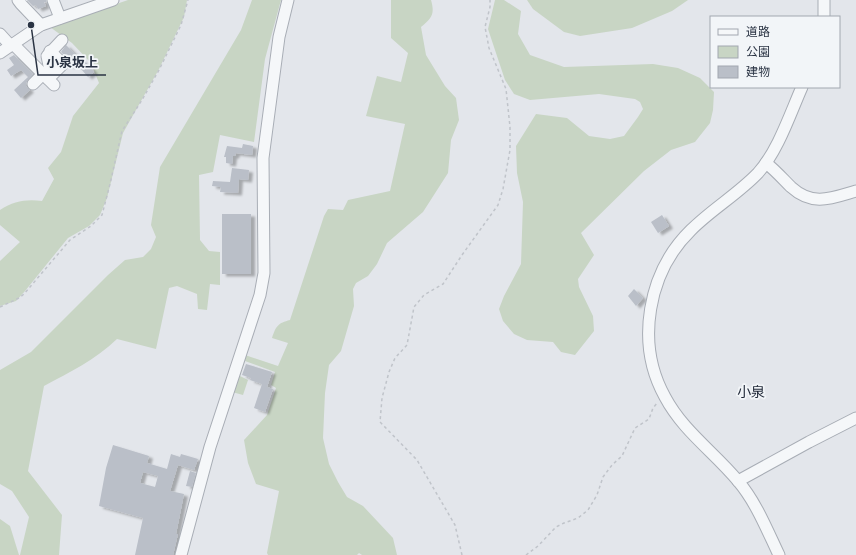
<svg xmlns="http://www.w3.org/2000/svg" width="856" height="555" font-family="Raleway,'Noto Sans JP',sans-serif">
<defs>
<filter id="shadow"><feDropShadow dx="4" dy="2.5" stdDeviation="1" flood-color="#0004"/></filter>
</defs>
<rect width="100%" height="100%" fill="#e3e6eb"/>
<!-- green -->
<g fill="#c8d5c4">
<path d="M 128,0 L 187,0 L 184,17 L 159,69 L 123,133 L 107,198 L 100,215 L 89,226 L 68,238 L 25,291 L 16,301 L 0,306 L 0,261 L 20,242 L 0,225 L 0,210 C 14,201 26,199 42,201 L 54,179 L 48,168 L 61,152 L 73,116 L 99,83 L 91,63 L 72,43 L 50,27 Z"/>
<path d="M 252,0 L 281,0 L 265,59 L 254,142 L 220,135 L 213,172 L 199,175 L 200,240 L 209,251 L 220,252 L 220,285 L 210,284 L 207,310 L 198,309 L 197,294 L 177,286 L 169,288 L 156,349 L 117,339 C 95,360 70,372 44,386 L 28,471 L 62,515 L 59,555 L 20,555 L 29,517 L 12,491 L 0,484 L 0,370 L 31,352 L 108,275 L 125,260 L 143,257 L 151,249 L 156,237 L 151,225 L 160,167 L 241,30 Z"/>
<path d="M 391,0 L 431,0 C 435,14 432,18 421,27 L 426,55 L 445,86 L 456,98 L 459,120 L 451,140 L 448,173 L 423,212 L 387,243 L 377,264 L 368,276 L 356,283 L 353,289 L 354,306 L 341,351 L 329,365 L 325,393 L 323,438 L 329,464 L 338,482 L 347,497 L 363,506 L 393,538 L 397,555 L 362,555 L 359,553 L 357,555 L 268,555 L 267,553 L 279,491 L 256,484 L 248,463 L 244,440 L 267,415 L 276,388 L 271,385 L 275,372 L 245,361 L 240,376 L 248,380 L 243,395 L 232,392 L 245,355 L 278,366 L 288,343 L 272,338 C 276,326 278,323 290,320 L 324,216 L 328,209 L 343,210 L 348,200 L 390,191 L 405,124 L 366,116 L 377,76 L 401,82 L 408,53 L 391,38 Z"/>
<polygon points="495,0 504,0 521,11 518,34 530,55 564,67 653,64 678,68 700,78 714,92 713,110 710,123 695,142 671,150 644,171 581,233 594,255 578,279 579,287 593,316 594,331 575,355 561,352 553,342 527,340 514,334 503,321 499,309 504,296 521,264 523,202 517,173 516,146 536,114 567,118 589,136 610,139 624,136 638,117 643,109 640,102 635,99 599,94 530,100 514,94 505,80 488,29"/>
<polygon points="527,0 688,0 672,11 632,28 580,36 564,32 533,9"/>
<polygon points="0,519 10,526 19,555 0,555"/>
</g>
<!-- building -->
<g fill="#babfc8" fill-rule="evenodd" filter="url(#shadow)">
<polygon points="27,0 46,0 46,2 44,2 46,6 38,9 36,5 33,6"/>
<polygon points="66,45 83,62 85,61 94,72 88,77 75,62 70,66 68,59 61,52"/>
<polygon points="14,55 33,74 26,83 26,86 30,90 21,98 14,90 28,77 21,70 11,76 7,70 14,65 9,58"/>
<polygon points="243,144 253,146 252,155 236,153 235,156 233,156 232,164 226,163 226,157 224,157 227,146 242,148"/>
<polygon points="232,168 249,170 248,180 239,179 238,193 220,192 221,187 212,186 213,181 230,182"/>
<rect x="222" y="214" width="29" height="60"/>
<polygon points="662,215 669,226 658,233 651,222"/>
<polygon points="634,289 643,298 636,306 628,296"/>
<polygon points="246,364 272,372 267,387 273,389 265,412 254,408 262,384 250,380 251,378 242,375"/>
<path d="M 113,445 L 149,456 L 147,463 L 167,469 L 171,454 L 180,457 L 181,454 L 198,459 L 194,470 L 178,465 L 170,491 L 184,494 L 176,534 L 178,534 L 173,555 L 135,555 L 143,518 L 99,506 L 106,468 ZM 143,472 L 158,476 L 155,487 L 140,483 Z"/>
<polygon points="190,471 196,473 192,487 186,486"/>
</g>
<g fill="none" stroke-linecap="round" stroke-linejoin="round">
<defs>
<g id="minor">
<polyline points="18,0 21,4 41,25"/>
<polyline points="53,0 60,18"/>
<polyline points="824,17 824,0"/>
<polyline points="0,34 10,45"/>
<polyline points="13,44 54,85"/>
<polyline points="0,53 41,25 113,0"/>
<polyline points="51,75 47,56 62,40"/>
<polyline points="48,79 63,64 50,51"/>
<polyline points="33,84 43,74"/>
<path d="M 766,163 C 775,170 783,179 791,187 C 813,207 832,198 856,191"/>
<polyline points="738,481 809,442 856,418"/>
<polyline points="181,555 210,447 260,295 264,273 263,158 279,37 288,0"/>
<path d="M 779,555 C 767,530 756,502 738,481 C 714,452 683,431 665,397 C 635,343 648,272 691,230 C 712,209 738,194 758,173 C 778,151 790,114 802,87"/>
</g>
</defs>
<!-- minor casing -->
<use href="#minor" stroke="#a8adb5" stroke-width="13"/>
<!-- path -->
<g stroke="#c0c4ca" stroke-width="1.5" stroke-dasharray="3 3" stroke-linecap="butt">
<polyline points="0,307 19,298 24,294 70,240 91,226 102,215 110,184 122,131 142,100 159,70 181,25 188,0"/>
<polyline points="462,555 455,525 417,460 380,422 382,398 389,372 395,358 407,345 414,307 424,295 443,284 462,255 498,205 503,189 510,150 510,127 506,89 489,48 485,27 490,7 490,0"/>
<polyline points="526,555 538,546 556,527 564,523 578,518 588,510 597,495 603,477 612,465 622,456 635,428 649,419 653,408 658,402"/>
</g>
<!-- minor -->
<use href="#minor" stroke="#f5f7f9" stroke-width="11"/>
</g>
<g text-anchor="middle" stroke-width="3.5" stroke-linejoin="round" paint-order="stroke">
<!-- quarter labels -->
<g font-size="14" fill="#1c2434" stroke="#f2f5f8">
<text x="751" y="397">小泉</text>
</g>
</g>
<!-- callouts -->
<path fill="none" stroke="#2a3343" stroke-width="1.5" d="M31 25L38 75H106"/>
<circle fill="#2a3343" stroke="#f2f5f8" stroke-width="1.5" cx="31" cy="25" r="4"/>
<g font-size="13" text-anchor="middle" font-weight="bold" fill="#2a3343" stroke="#f2f5f8" stroke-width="3.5" stroke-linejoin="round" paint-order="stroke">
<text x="72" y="67">小泉坂上</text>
</g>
<!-- legend -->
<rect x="710" y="16" width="130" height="72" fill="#f2f5f8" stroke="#a2a7b0"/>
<rect x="718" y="29" width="20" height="6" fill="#f5f7f9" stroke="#a2a7b0"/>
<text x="746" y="36" font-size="12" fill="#2a3343">道路</text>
<rect x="718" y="46" width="20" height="12" fill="#c8d5c4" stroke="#a2a7b0"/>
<text x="746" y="56" font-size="12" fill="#2a3343">公園</text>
<rect x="718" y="66" width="20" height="12" fill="#babfc8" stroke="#a2a7b0"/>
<text x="746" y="76" font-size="12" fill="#2a3343">建物</text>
</svg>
